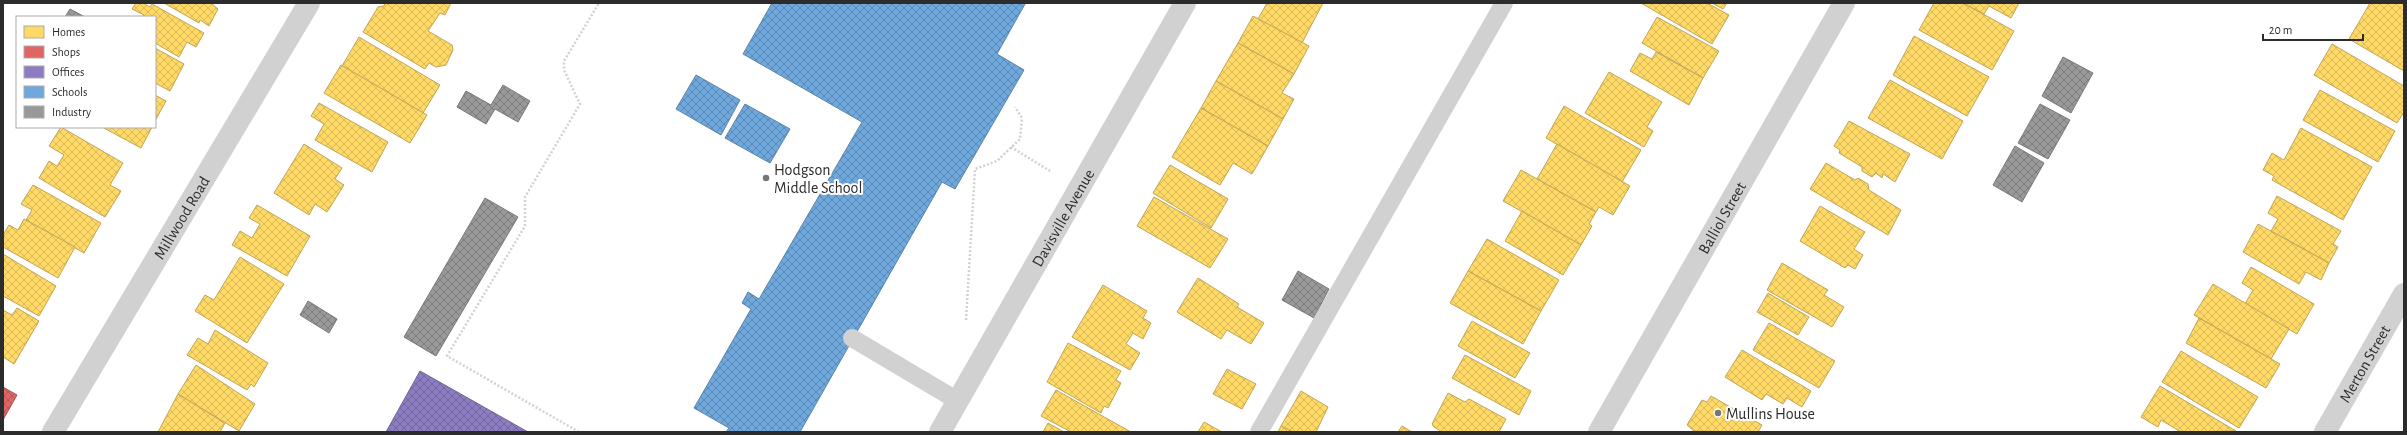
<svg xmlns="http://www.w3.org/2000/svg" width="2407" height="435" font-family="'Alegreya Sans',sans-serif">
<defs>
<pattern id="homes-cross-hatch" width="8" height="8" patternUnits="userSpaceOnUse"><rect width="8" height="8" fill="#ffd966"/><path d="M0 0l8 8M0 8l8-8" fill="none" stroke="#dbba59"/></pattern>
<pattern id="shops-cross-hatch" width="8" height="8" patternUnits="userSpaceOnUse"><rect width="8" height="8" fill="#e06666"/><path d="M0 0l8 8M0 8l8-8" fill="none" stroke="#b65454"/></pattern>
<pattern id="offices-cross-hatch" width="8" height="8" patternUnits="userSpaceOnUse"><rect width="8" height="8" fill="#8e7cc3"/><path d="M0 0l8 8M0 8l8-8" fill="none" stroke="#74669f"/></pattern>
<pattern id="schools-cross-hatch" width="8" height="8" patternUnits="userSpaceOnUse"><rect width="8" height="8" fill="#6fa8dc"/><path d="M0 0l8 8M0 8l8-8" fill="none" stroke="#5b89b3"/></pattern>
<pattern id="industry-cross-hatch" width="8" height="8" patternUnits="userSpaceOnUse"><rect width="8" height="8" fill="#999"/><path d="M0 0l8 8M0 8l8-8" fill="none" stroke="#7d7d7d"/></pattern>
</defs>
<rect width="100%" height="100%" fill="#fff"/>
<!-- homes -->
<g fill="url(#homes-cross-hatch)" stroke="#c0a555">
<polygon points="136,3 143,3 150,7 152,4 204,33 196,47 187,42 179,57 155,43 155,17 142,17 144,15 132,9"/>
<polygon points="164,3 211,3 218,9 209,26 200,20 199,23"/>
<polygon points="385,3 451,3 445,15 440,13 428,31 452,45 453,50 446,65 436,67 429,63 425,69 363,32 378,7 384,6"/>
<polygon points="1267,3 1323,3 1302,43 1258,19"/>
<polygon points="1641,3 1707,3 1729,15 1712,44"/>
<polygon points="1712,3 1727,3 1723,9"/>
<polygon points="1934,3 1963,3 2014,31 1992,70 1919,30"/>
<polygon points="1963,3 2019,3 2011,18 1989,6 1984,14"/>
<polygon points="2370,3 2404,3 2404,71 2349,39"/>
<polygon points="1253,16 1309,46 1294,74 1238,43"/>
<polygon points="1657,17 1719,51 1703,78 1642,43"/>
<polygon points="1914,36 1989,77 1967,116 1893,75"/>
<polygon points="359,37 440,85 423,113 342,66"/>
<polygon points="1238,43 1294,74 1282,93 1294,99 1283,119 1216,81"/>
<polygon points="2332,44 2404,86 2404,112 2397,123 2314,75"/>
<polygon points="155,48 184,64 170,91 155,83"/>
<polygon points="1656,52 1703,78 1689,105 1630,71 1640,53 1652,59"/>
<polygon points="341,65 427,115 410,143 324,93"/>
<polygon points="1609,72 1662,102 1647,127 1653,131 1644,147 1585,113"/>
<polygon points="1890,80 1963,121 1942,159 1868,118"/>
<polygon points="1216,81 1283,119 1268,146 1201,108"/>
<polygon points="2320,90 2395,131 2378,162 2303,120"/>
<polygon points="155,95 166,101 155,121"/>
<polygon points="319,103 388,142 372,172 315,140 324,124 311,116"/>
<polygon points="1564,106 1641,150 1622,182 1546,138"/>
<polygon points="1201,108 1268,146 1252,174 1233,163 1220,185 1172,157"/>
<polygon points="1849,121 1910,154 1895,182 1883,174 1882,178 1876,173 1872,177 1862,171 1862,167 1839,153 1840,150 1834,146"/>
<polygon points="61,127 123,163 110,185 121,191 105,217 39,178 49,161 57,166 64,155 49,146"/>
<polygon points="102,127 152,127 141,148"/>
<polygon points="2301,128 2372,167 2343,220 2272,180 2274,176 2263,170 2272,153 2284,160"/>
<polygon points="304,144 342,168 335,179 344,185 327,212 315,204 309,215 274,193"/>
<polygon points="1557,144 1630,186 1613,215 1599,207 1596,212 1537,179"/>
<polygon points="1826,163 1855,180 1858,178 1868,184 1869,190 1901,210 1888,235 1810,189"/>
<polygon points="1170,165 1228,199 1211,228 1153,193"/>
<polygon points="1521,170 1596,212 1589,224 1592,226 1581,245 1503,201"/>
<polygon points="33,185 101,223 84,253 26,220 32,210 21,204"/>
<polygon points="2277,196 2341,231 2333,244 2338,247 2329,263 2271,231 2278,219 2268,213"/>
<polygon points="1154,197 1228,239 1210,268 1137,226"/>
<polygon points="257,205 310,236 287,276 232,245 240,231 252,238 260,224 249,218"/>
<polygon points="1820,206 1865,232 1854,249 1863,255 1855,269 1848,265 1845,268 1800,241"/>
<polygon points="1522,211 1581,245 1563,275 1505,241"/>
<polygon points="24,219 75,247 58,278 3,247 3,235 9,225 18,230"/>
<polygon points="2258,224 2329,263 2321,280 2306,272 2299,284 2243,252"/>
<polygon points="1487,239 1559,280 1541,311 1468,271"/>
<polygon points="3,254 56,286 39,316 3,296"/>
<polygon points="240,257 284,284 247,343 195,311 205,295 214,300"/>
<polygon points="1782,263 1828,290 1824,295 1844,307 1832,327 1767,290"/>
<polygon points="2251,267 2314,304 2297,334 2245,304 2253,290 2242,283"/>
<polygon points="1468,271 1541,311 1523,344 1450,303"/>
<polygon points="1198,278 1239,304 1237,307 1264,323 1251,344 1227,330 1221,339 1177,312"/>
<polygon points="2213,284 2289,329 2271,359 2194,315"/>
<polygon points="1103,285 1147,311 1143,318 1151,323 1143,339 1133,333 1126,344 1140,353 1130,370 1072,337"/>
<polygon points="1768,293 1809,317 1798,335 1757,312"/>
<polygon points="17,308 39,321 14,364 3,357 3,310 12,315"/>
<polygon points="2199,318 2280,364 2266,388 2186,343"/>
<polygon points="1472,321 1530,353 1515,378 1458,346"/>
<polygon points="1769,323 1835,361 1819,388 1753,350"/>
<polygon points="215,330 268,363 254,387 251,384 247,390 187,355 198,338 208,344"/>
<polygon points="1068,343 1121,371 1116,380 1121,383 1108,408 1104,406 1101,413 1047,382"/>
<polygon points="1742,350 1811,391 1802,407 1787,398 1783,404 1766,394 1762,400 1725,377"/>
<polygon points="2181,351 2258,397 2239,428 2162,382"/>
<polygon points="1465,355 1531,391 1519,415 1452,378"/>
<polygon points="196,365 255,404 239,431 178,394"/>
<polygon points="1227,369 1256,384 1242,409 1213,394"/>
<polygon points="2160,386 2236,431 2181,432 2161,420 2158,427 2141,417"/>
<polygon points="1056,390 1131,432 1071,432 1041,416"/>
<polygon points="1301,391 1328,407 1316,432 1293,432 1281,426"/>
<polygon points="1448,393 1465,402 1469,399 1506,419 1499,432 1442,432 1434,427 1432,424"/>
<polygon points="178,394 225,423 220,432 158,432"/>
<polygon points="1711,396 1762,425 1758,432 1694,431 1687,425 1702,400 1707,402"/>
<polygon points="1204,422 1222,432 1198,432"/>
<polygon points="1048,423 1064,432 1043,432"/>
<polygon points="1281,426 1293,432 1278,432"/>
<polygon points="1402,426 1412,432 1398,432"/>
</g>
<!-- shops -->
<polygon fill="url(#shops-cross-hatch)" stroke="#a55" points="3,387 17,395 3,420"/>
<!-- offices -->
<polygon fill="url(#offices-cross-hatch)" stroke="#716496" points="420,371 528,432 386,432"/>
<!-- schools -->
<g fill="url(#schools-cross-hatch)" stroke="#5b83a7">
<polygon points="772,3 1024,3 1025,4 997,54 1024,70 955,189 942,182 800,432 726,432 729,428 694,408 751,309 742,303 748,292 759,299 862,122 743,54"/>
<polygon points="696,75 740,100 721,135 676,109"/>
<polygon points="745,104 790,129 770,163 725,138"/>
</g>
<!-- industry -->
<g fill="url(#industry-cross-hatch)" stroke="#787878">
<polygon points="70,9 85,17 65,17"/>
<polygon points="2063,57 2093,73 2071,113 2042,96"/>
<polygon points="503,85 530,101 518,122 495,109 486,124 457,107 466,91 491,105"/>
<polygon points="2040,104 2070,120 2048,159 2018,143"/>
<polygon points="2015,146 2044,163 2022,202 1993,185"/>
<polygon points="485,198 518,217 436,356 404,337"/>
<polygon points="1298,271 1329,289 1314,318 1282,300"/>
<polygon points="308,301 337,319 329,333 300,315"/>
</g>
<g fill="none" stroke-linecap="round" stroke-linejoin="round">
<!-- path -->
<g stroke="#d1d1d1" stroke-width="2.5" stroke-dasharray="2 2" stroke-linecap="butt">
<polyline points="1011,147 1050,171"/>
<polyline points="966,320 975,169 997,161 1020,139 1022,118 1015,107"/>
<polyline points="579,432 447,356 525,226 525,197 580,104 564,70 564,61 599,3"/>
</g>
<!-- service -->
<g stroke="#d1d1d1" stroke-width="18">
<polyline points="852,338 958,401"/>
<polyline points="1259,432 1504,3"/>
</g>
<!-- minor -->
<g stroke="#d1d1d1" stroke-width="22">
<path id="s1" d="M 53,432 L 309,3"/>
<path id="s2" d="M 1599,432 L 1844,3"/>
<path id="s3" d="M 2325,432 L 2404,294"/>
</g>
<!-- tertiary -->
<path stroke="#d1d1d1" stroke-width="22" id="s4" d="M 940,432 L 1185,3"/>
</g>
<!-- markers -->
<g fill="#767676" stroke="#fff" stroke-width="1.5">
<circle cx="766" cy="178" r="4"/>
<circle cx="1718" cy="413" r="4"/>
</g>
<g text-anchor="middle" stroke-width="4" stroke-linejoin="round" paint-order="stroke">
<!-- poi labels -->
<g font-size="16" fill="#2c2c2c" stroke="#fff" text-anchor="start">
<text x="774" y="175">Hodgson<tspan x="774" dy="18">Middle School</tspan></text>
<text x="1726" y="419">Mullins House</text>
</g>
<!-- street labels -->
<g font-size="16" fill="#2c2c2c" stroke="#fff">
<text dy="6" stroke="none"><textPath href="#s1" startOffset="250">Millwood Road</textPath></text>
<text dy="6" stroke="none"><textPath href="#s4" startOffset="247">Davisville Avenue</textPath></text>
<text dy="6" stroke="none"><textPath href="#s2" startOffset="247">Balliol Street</textPath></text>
<text dy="6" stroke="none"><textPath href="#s3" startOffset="79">Merton Street</textPath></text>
</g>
</g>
<!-- border -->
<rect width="2407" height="435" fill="none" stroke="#2c2c2c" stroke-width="8"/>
<!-- legend -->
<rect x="16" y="16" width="140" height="112" fill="#ffffff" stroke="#ababab"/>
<rect x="24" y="26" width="20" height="12" fill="#ffd966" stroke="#ababab"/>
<text x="52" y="36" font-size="12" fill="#2c2c2c">Homes</text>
<rect x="24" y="46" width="20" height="12" fill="#e06666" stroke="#ababab"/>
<text x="52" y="56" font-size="12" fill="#2c2c2c">Shops</text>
<rect x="24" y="66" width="20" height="12" fill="#8e7cc3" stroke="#ababab"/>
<text x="52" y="76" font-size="12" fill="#2c2c2c">Offices</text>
<rect x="24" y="86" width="20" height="12" fill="#6fa8dc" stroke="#ababab"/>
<text x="52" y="96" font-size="12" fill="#2c2c2c">Schools</text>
<rect x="24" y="106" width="20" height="12" fill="#999999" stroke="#ababab"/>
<text x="52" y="116" font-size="12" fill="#2c2c2c">Industry</text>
<!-- scale -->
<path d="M2263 34v6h100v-6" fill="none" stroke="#2c2c2c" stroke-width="2"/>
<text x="2269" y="34" font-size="12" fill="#2c2c2c" stroke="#ffffff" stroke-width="3" paint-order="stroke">20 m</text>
</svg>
